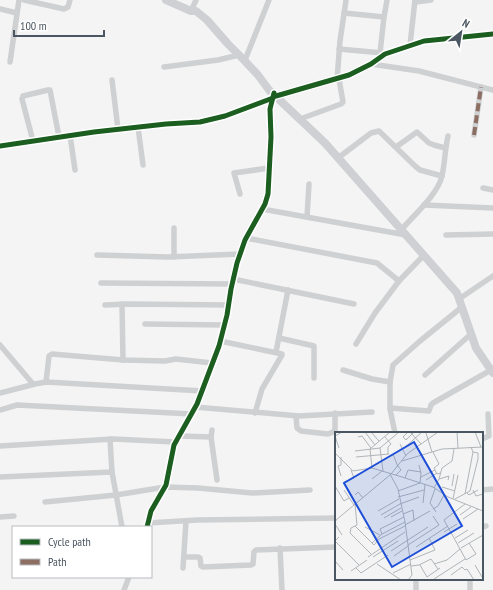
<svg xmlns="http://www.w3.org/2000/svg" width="493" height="590" font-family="'PT Sans Narrow',sans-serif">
<rect width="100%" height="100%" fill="#f4f4f4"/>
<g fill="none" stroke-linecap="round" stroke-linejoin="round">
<!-- minor -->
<g stroke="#ced0d2" stroke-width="5.5">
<polyline points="24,0 64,9 68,7 70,0"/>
<polyline points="415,2 431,0"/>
<polyline points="0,9 17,13"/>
<polyline points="191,11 196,0"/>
<polyline points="344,13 384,17"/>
<polyline points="410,45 415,0"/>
<polyline points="339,49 383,53"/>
<polyline points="380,53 384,17 387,0"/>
<polyline points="245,60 269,0"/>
<polyline points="10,62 19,0"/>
<polyline points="371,64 419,71 493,90"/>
<polyline points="164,67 218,60 239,55"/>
<polyline points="112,80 118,129"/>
<polyline points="337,80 340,41 346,0"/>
<polyline points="23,96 48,90 50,90 59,137"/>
<polyline points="276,96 349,75 371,64 385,54 424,41 493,34"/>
<polyline points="22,99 33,141"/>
<polyline points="300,119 341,104 343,102 339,79"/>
<polyline points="138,127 143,165"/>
<polyline points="70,135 75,170"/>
<polyline points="474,135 481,87"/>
<polyline points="0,146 94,132 166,124 200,122 225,116 273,98"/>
<polyline points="396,147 417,132 429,143 434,145 445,148"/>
<polyline points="338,158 371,133 379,131 415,166 420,170 442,176"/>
<polyline points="483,188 493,190"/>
<polyline points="240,194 234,173 269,168"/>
<polyline points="424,205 493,208"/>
<polyline points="262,209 406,235"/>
<polyline points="307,217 309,184"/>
<polyline points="174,228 174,257"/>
<path d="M 401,230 C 414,215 438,194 442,176 C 445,162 445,149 448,136"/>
<polyline points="446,235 493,234"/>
<polyline points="246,238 377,263 399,281"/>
<polyline points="97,255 168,257 240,254"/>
<polyline points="233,279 354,304"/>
<polyline points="101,283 232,284"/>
<polyline points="459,299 493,276"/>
<polyline points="122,304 123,360"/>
<polyline points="105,305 127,304 229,305"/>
<polyline points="145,324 224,325"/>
<polyline points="279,338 314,346 314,378"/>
<polyline points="220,341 282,354 282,355 262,389 255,413"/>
<polyline points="356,344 375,313 399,281 424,255"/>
<polyline points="0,345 33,384"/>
<polyline points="276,352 288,290"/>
<polyline points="343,370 372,379 390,382"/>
<polyline points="425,375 471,334"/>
<polyline points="46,382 49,356 52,354 123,360 165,361 176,359 212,363"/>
<polyline points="0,393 35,384 46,382 203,391"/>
<polyline points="195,407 299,416 372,412"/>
<polyline points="390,408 429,411 431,405 433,403 491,370"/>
<polyline points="0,410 17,405 192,414"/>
<polyline points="296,416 297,428 301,431 328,434 333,432 335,430 335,413"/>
<polyline points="212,430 211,437 217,480"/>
<polyline points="395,433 390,409 390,382 393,365 420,341 462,307"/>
<polyline points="179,436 211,437"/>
<polyline points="110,439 112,472 122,527"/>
<polyline points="482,439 489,436 488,414"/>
<polyline points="0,446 113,439 175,442"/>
<polyline points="0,477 112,472"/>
<polyline points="482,490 493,489"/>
<polyline points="45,502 116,495 165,487 198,488 252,493 310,490"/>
<polyline points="0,517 14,516"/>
<polyline points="148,523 197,520 336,518"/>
<polyline points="147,527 151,511 166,485 174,445 197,404 219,346 227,315 231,289 237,263 245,240 265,204 268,194 271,137 270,109 274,93"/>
<polyline points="482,527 486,526"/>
<polyline points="280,548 282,590"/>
<polyline points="184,557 198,557 200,558 201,566 203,567 251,565 253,564 254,552 256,550 336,547"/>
<polyline points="183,568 186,521"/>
<polyline points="416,579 416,590"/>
<polyline points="470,579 470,590"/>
<polyline points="124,590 129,577"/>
</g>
<!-- secondary -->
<polyline stroke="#ced0d4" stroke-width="8" points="166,0 191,11 196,11 207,20 228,44 241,57 258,75 269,90 325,143 457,293 476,348 493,373"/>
<!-- quiet -->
<polyline stroke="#8d6e63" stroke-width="4" stroke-dasharray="8 4" stroke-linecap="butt" points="474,135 481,87"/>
<defs>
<g id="cycleway">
<polyline points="276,96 349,75 371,64 385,54 424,41 493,34"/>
<polyline points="0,146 94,132 166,124 200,122 225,116 273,98"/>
<polyline points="147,527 151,511 166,485 174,445 197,404 219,346 227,315 231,289 237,263 245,240 265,204 268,194 271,137 270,109 274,93"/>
</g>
</defs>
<!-- cycleway casing -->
<use href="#cycleway" stroke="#fff" stroke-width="8"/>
<!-- cycleway -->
<use href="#cycleway" stroke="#1b5e20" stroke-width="5"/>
</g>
<!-- overview -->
<g transform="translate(335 432)">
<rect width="148" height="148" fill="#f4f4f4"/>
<path fill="none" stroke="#b0b5b9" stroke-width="1" d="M 30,0 L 40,13M 36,0 L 44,9M 73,0 L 68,5 L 71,8 L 79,0M 75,0 L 86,12M 122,0 L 123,16M 140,0 L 146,15M 91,1 L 97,20M 23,5 L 27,4 L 36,16M 50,5 L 56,12 L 53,15 L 53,22M 65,12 L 71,24M 4,16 L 0,4 L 7,0M 68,17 L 87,0M 20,19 L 45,16M 98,20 L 104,32 L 99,36 L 102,42 L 106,41M 0,21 L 18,39 L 37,36 L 67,45 L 98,55 L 113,65 L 148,79M 58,22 L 63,35M 21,25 L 54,22M 67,29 L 107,17 L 148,15M 84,33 L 86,41 L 85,51M 37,36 L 35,17 L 55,0M 48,39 L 45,16 L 64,0M 55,42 L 63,57 L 70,90 L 77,143 L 73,148M 56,42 L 72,22 L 103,0M 61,43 L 66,38 L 63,34M 6,44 L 3,34 L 6,33 L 6,25M 86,45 L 100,38M 70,46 L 73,38 L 86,40M 37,47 L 47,39M 104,47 L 107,36 L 117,29 L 119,17M 91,48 L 102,41M 9,50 L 19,46 L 16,38M 0,54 L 9,69 L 14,66M 117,54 L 119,42M 107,55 L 120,59M 99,56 L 104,47 L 114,44 L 113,48M 100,57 L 95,71 L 101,80M 9,58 L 19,73M 138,58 L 141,64 L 148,62M 63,59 L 85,51M 132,61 L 134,63 L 143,58M 130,62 L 138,20 L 136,15M 20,63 L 23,60 L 28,66M 63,65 L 89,58M 118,67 L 123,43M 120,67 L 135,59 L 143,27 L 143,21 L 138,20M 88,71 L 90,52M 20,72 L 22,93 L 16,96 L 15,101 L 36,122M 65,72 L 84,65M 98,77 L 103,74 L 109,63M 43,79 L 64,67M 68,82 L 78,78 L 79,89M 46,83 L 65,72M 125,83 L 136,75M 56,85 L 67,79M 49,86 L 66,76M 128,87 L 143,77M 70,93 L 95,79M 20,94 L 39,113 L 44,107 L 70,94M 30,95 L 45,103M 109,100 L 122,92M 47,102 L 45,97 L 69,85M 7,103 L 0,92 L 1,88 L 55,43M 4,105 L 0,109 L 24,133M 120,106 L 133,98M 37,111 L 47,102 L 70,90M 123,111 L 139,101M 73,113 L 104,93 L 98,84M 81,115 L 113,94M 126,116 L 148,103M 125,117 L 131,128 L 141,122 L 134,111M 56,119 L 93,95M 59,124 L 73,114M 33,125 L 70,100M 38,125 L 63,109M 75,128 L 100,118 L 94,106M 0,129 L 8,138M 42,132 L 66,148M 99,132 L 112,128 L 125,117 L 109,88 L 130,72M 85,133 L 92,145 L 105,136M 140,133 L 147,145M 76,134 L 84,133 L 96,127 L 103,137M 21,136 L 26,141 L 53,123M 16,139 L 32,128M 58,141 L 76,132M 116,143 L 127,135 L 130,138 L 132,137 L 139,148M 99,147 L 130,127"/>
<path fill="#1d4ed8" fill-opacity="0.15" stroke="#1d4ed8" stroke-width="2" d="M 79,10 L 127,94 L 57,135 L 9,51 Z"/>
<rect width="148" height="148" fill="none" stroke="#4a5661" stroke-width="2"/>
</g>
<!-- legend -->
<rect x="12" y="526" width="140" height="52" fill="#ffffff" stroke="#b7bbc0"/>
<rect x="20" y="539" width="20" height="6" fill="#1b5e20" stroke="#b7bbc0"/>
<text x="48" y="546" font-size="12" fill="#4a5661">Cycle path</text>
<rect x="20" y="559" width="20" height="6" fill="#8d6e63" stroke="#b7bbc0"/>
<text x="48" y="566" font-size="12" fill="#4a5661">Path</text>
<!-- north arrow -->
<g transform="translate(461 32) rotate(30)" stroke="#ffffff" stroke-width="3" paint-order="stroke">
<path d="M0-3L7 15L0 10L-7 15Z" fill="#4a5661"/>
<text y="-6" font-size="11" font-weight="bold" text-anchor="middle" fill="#4a5661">N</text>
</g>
<!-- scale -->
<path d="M14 30v6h90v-6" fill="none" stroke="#4a5661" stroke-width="2"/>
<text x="20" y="30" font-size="12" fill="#4a5661" stroke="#ffffff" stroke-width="3" paint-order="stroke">100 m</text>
</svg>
